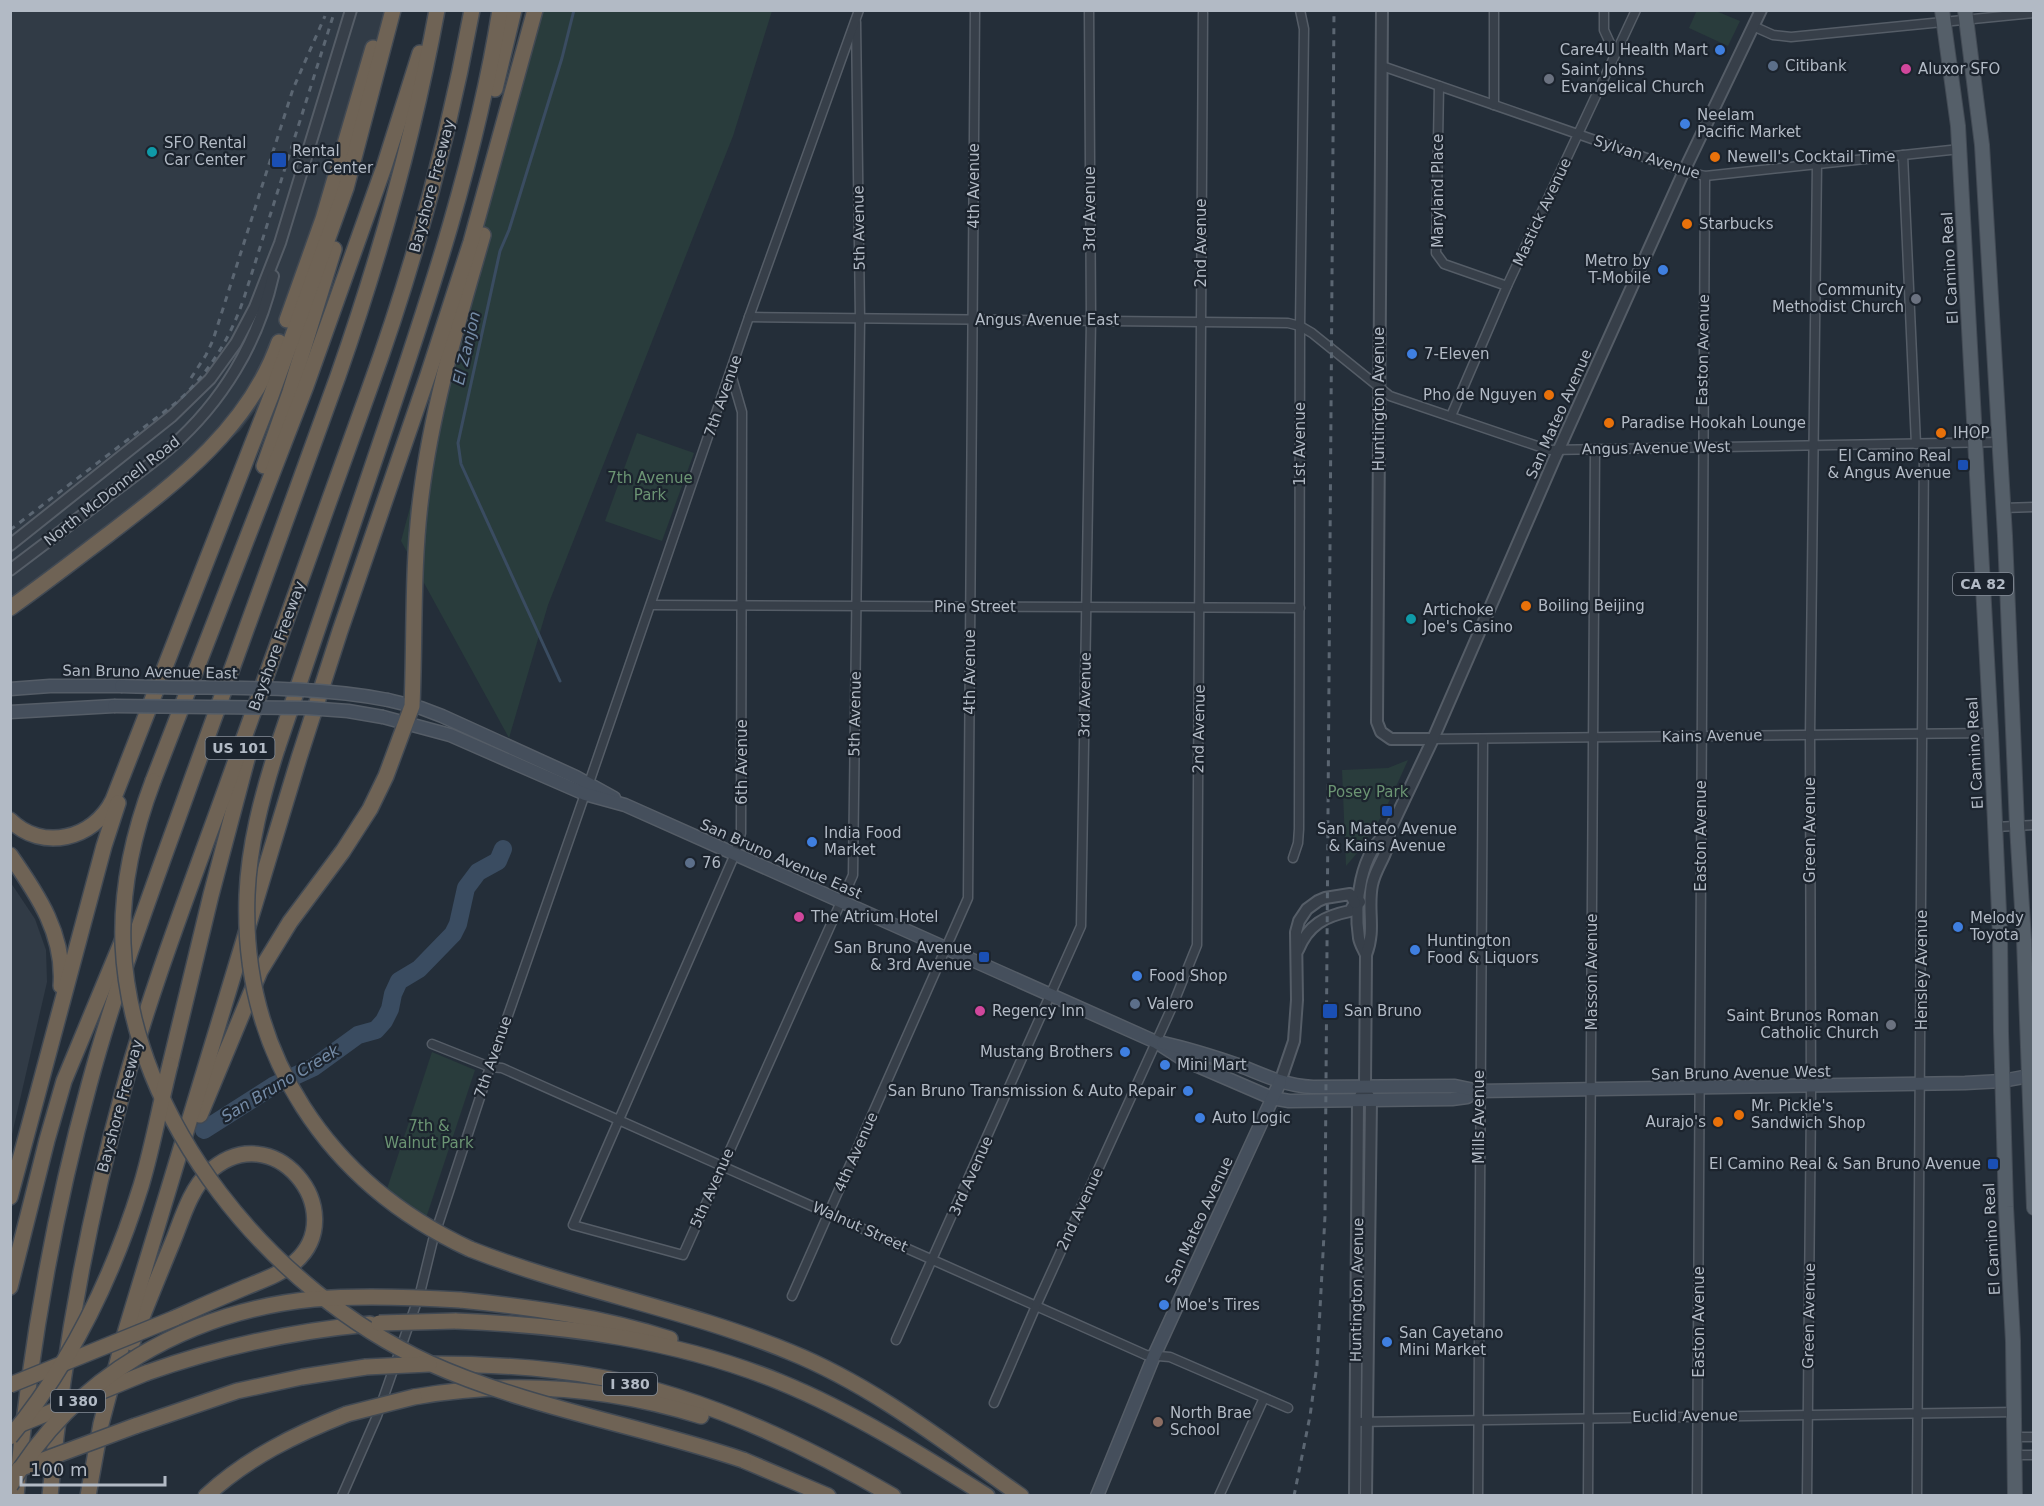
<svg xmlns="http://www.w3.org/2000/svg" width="2044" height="1506" font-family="'DejaVu Sans',sans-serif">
<rect width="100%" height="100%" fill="#242e39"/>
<!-- airport -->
<g fill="#313b46">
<polygon points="11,11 397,11 267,395 240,431 205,461 11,608"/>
<polygon points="11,883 35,919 46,950 47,982 11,1139"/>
</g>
<!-- green -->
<g fill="#293c3c">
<polygon points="1697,10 1716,11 1740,21 1728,46 1689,28"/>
<polygon points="536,11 772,11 733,136 548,605 509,738 401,541 439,399"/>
<polygon points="637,433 694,453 662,541 605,521"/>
<path d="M 1408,760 C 1390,800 1377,832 1346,866 L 1342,770 L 1388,768 Z"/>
<polygon points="432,1052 475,1070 422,1230 384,1198"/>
</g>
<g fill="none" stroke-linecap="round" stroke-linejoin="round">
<!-- stream -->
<polyline stroke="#3a4c61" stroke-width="3" points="560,681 461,464 458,443 500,251 509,230 562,58 574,10"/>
<!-- river -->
<polyline stroke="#3a4c61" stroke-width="18" points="204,1130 273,1086 314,1067 358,1035 376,1030 384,1021 390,1009 393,994 399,981 419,969 453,934 458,924 466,888 478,872 498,861 503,849"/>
<defs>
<g id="minor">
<polyline points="1604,10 1604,30 1615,54"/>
<polyline points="1753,26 1773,35 1791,37 2034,13"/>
<polyline points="1382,66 1684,171 1705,176 1960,149"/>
<polyline points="1439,86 1436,253 1444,264 1507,286"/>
<polyline points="1494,105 1494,10"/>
<polyline points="1903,155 1916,444"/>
<polyline points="749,317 1288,323 1300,326 1312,333 1390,396 1549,450 1999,442"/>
<polyline points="731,374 742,412 741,833 735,854 573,1225 683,1255 853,875 860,319 856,22"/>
<polyline points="1451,416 1507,286 1636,10"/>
<polyline points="2003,508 2034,507"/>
<polyline points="651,605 1300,608"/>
<polyline points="1433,739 1991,733"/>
<polyline points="589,783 749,317 859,10"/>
<polyline points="1995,827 2034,825"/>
<polyline points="1293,858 1298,843 1299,829 1300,326 1304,29 1300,10"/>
<polyline points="432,1044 490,1067 502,1068 1146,1355 1170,1357 1288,1408"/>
<polyline points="792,1296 968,898 975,10"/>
<polyline points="896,1340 1081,926 1091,320 1089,10"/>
<polyline points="994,1403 1036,1306 1172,1007 1197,945 1203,13"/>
<polyline points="1355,1422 2015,1412"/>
<polyline points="2016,1437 2034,1437"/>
<polyline points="2016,1455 2034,1455"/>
<polyline points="342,1496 377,1416 420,1293 433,1240 490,1067 585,794"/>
<polyline points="1219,1496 1264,1398"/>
<polyline points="1478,1496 1483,739"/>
<polyline points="1588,1496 1595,449"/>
<path d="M 1697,1496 C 1703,1056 1700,616 1705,176"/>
<polyline points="1807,1496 1811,1102 1810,735 1817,164"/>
<polyline points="1917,1496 1924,444"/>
</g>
<g id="tertiary">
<polyline points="1382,10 1377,722 1381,732 1391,739 1433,739"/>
<polyline points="10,545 172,416 210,379 236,343 255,307 280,243 351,10"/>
<path d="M 10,570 C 43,545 76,520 109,495 C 130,479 151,464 171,447 C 222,402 258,343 273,276"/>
<path d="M 1298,950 C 1308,925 1325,916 1350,911 L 1355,903 L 1360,902"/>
<path d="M 1366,955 C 1364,950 1360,944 1359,938 C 1354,905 1360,851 1389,832"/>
<polyline points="1280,1082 1294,1041 1297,1000 1296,932 1299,921 1307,909 1318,901 1325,898 1350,894 1355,903"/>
<path d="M 1355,1496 L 1358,1100 L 1365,1087 L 1366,955 C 1376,929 1367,910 1372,885 C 1376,865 1390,854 1389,832 L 1433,739 L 1554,460 L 1684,171 L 1761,10"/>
<polyline points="1366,1496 1371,1100 1367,1093"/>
</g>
<g id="secondary">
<polyline points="10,689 50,686 121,686"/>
<polyline points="388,700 421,708 442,716 576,777 614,798"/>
<polyline points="10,712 114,706"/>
<polyline points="383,717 450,735 585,794 625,805 1156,1042 1184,1060 1272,1098 1289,1101 1452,1099 1467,1097 1479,1091"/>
<path d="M 1163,1043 C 1190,1049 1215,1057 1241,1066 C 1265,1076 1287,1086 1313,1087 L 1455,1086 L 1479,1091 L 1965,1083 L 2002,1081 L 2034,1075"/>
<polyline points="1097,1496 1154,1356 1280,1082"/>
</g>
<g id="primary">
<polyline points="1942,10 1958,126 1991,733 2000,935 2001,1032 2006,1207 2013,1341 2015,1496"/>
<polyline points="1965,10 1982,145 2005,536 2017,826 2024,940 2034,1208"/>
</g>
<g id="motorway">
<polyline points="495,89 514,10"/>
<polyline points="287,320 323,219 373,48"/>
<polyline points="264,466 290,392 334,249"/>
<path d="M 10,608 C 44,584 76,559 109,534 C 178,481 249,427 279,342"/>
<path d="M 277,749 C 312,644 347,539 383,435 C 430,296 477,155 500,10"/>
<polyline points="153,781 306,386 384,167 420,53"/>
<path d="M 10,820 C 42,852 94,839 113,800 L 271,396 L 346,188 L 393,10"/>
<path d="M 10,855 C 38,895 65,935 61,986"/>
<polyline points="170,1065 211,895 250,748"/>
<path d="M 200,1115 L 260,971 L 290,922 L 343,851 L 370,809 L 386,776 L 412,706 C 415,636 412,566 421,496 C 432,407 458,322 483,235"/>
<polyline points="10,1197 104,846 118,803"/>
<path d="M 470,1249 C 574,1290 686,1309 790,1352 C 874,1386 947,1444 1021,1496"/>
<polyline points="10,1287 47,1140 64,1081 125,934"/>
<path d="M 460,1300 C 531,1307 602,1317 670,1339"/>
<path d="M 455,1321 C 565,1325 677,1340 780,1382 C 853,1412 920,1454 987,1496"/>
<path d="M 132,1343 C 145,1309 159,1275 173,1241 C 182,1219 190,1190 208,1173 C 273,1112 352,1212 295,1262 C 281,1274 263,1280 246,1287 C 222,1297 199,1307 175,1318"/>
<path d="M 431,1364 C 487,1364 543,1367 599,1377 C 699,1395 805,1445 893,1496"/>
<path d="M 146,1373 C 219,1347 293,1331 370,1324"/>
<path d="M 414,1397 C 510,1380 608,1387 701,1416"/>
<polyline points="135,1426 237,1391 302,1377 366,1367"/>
<polyline points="743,1460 828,1496"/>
<path d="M 16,1496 C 29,1356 52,1220 89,1085 C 117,981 156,880 192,779 C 241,645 289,510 338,376 C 380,256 414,135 437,10"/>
<path d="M 50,1496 C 62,1358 87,1223 123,1091 C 150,992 187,896 222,799 C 271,663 321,527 369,390 C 414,266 448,140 472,10"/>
<polyline points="88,1496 101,1424 126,1330 299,758 340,631 428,375 471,242 535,10"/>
<path d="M 206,1496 C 247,1458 296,1434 347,1414"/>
</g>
</defs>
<!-- minor casing -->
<use href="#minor" stroke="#555d67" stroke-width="11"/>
<!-- tertiary casing -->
<use href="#tertiary" stroke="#555d67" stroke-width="14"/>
<!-- secondary casing -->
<use href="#secondary" stroke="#555d67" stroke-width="15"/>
<!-- primary casing -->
<use href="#primary" stroke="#434b55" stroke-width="16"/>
<!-- motorway casing -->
<use href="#motorway" stroke="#424a54" stroke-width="18"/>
<!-- minor -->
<use href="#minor" stroke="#373f49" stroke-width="8"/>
<!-- tertiary -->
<use href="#tertiary" stroke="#373f49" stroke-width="10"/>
<!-- secondary -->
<use href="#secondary" stroke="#454f5c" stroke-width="12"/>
<!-- primary -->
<use href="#primary" stroke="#555f69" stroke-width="14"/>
<!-- motorway -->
<use href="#motorway" stroke="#6f6355" stroke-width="15"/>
<!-- rail -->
<g stroke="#5b6672" stroke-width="3" stroke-dasharray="6 6" stroke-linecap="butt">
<polyline points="191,378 206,355 213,340 293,89 325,16"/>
<path d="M 10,530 L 177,402 C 209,373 230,339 244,298 L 335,10"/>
<polyline points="1294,1496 1310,1416 1317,1365 1325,1216 1334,10"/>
</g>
<defs>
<g id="secondary-bridge">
<path d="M 121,686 C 210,690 300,683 388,700"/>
<polyline points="114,706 307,708 348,711 383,717"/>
</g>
<g id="motorway-bridge">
<path d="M 277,749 C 262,796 249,845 247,895 C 241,1054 328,1183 470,1249"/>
<path d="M 153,781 C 133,834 121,887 123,944 C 131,1122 271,1290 429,1363 C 529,1408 639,1425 743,1460"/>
<polyline points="379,1323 455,1321"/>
<polyline points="366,1367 429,1364"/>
<polyline points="10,1385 175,1318"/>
<polyline points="90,1396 146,1373"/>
<polyline points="347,1414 414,1397"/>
<polyline points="21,1424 68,1405"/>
<path d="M 10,1437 C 70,1365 113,1276 141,1186 C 153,1146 160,1105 170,1065"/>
<polyline points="19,1469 135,1426"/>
<path d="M 10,1486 C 73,1376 190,1311 314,1299 C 363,1295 411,1297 460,1300"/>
</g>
</defs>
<!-- secondary-bridge casing -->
<use href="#secondary-bridge" stroke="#555d67" stroke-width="15" stroke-linecap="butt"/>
<!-- motorway-bridge casing -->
<use href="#motorway-bridge" stroke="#424a54" stroke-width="18" stroke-linecap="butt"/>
<!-- secondary-bridge -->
<use href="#secondary-bridge" stroke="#454f5c" stroke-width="12"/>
<!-- motorway-bridge -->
<use href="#motorway-bridge" stroke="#6f6355" stroke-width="15"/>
</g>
<!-- markers -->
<g fill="#3f7fe0" stroke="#1c242e" stroke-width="2">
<circle cx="1720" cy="50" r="6"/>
<circle cx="1685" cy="124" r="6"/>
<circle cx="1663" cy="270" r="6"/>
<circle cx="1412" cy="354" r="6"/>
<circle cx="812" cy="842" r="6"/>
<circle cx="1958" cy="927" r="6"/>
<circle cx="1415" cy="950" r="6"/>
<circle cx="1137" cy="976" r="6"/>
<circle cx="1125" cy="1052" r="6"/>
<circle cx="1165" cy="1065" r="6"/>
<circle cx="1188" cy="1091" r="6"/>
<circle cx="1200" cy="1118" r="6"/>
<circle cx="1164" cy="1305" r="6"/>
<circle cx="1387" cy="1342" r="6"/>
</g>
<g fill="#5c6f8a" stroke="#1c242e" stroke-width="2">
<circle cx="1773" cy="66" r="6"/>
<circle cx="690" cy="863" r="6"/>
<circle cx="1135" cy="1004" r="6"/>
</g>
<g fill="#d1479c" stroke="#1c242e" stroke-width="2">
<circle cx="1906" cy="69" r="6"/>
<circle cx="799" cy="917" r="6"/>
<circle cx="980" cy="1011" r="6"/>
</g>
<g fill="#6b7280" stroke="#1c242e" stroke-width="2">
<circle cx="1549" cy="79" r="6"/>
<circle cx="1916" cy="299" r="6"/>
<circle cx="1891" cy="1025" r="6"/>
</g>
<g fill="#0f9aa8" stroke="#1c242e" stroke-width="2">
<circle cx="152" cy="152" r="6"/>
<circle cx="1411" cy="619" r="6"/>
</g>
<g fill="#e8710a" stroke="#1c242e" stroke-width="2">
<circle cx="1715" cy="157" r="6"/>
<circle cx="1687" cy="224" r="6"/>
<circle cx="1549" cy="395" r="6"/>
<circle cx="1609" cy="423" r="6"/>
<circle cx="1941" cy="433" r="6"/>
<circle cx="1526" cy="606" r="6"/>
<circle cx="1739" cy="1115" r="6"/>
<circle cx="1718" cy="1122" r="6"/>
</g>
<g fill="#1a4fb4" stroke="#1c242e" stroke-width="2">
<rect x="271" y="152" width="16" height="16" rx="3"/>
<rect x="1957" y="459" width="12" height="12" rx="3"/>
<rect x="1381" y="805" width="12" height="12" rx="3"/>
<rect x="978" y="951" width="12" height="12" rx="3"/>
<rect x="1322" y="1003" width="16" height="16" rx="3"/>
<rect x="1987" y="1158" width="12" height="12" rx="3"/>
</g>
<circle fill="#8d6e63" stroke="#1c242e" stroke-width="2" cx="1158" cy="1422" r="6"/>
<g text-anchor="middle" stroke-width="4.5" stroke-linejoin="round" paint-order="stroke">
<!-- shield labels -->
<g fill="#1c242e" stroke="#858d98" stroke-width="1.5">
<rect x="1953" y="573" width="60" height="22" rx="4.5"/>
<rect x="205.5" y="737" width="69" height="22" rx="4.5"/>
<rect x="603" y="1373" width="54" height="22" rx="4.5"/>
<rect x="51" y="1390" width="54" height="22" rx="4.5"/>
</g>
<g font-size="14" font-weight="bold" fill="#b2bac5">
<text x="1983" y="589">CA 82</text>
<text x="240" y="753">US 101</text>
<text x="630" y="1389">I 380</text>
<text x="78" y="1406">I 380</text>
</g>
<!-- poi labels -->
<g font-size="15" fill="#b2bac5" stroke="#1c242e" text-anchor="start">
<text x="1708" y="55" text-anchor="end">Care4U Health Mart</text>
<text x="1785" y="71">Citibank</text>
<text x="1918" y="74">Aluxor SFO</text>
<text x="1561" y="75">Saint Johns<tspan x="1561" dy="17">Evangelical Church</tspan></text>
<text x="1697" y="120">Neelam<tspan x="1697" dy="17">Pacific Market</tspan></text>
<text x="164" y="148">SFO Rental<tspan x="164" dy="17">Car Center</tspan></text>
<text x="292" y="156">Rental<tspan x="292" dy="17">Car Center</tspan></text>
<text x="1727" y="162">Newell's Cocktail Time</text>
<text x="1699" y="229">Starbucks</text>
<text x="1651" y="266" text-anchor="end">Metro by<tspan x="1651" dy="17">T-Mobile</tspan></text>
<text x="1904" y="295" text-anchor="end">Community<tspan x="1904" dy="17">Methodist Church</tspan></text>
<text x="1424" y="359">7-Eleven</text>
<text x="1537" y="400" text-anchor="end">Pho de Nguyen</text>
<text x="1621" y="428">Paradise Hookah Lounge</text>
<text x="1953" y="438">IHOP</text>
<text x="1951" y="461" text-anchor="end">El Camino Real<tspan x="1951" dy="17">&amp; Angus Avenue</tspan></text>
<text x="1538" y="611">Boiling Beijing</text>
<text x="1423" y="615">Artichoke<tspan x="1423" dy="17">Joe's Casino</tspan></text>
<text x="1387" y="834" text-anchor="middle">San Mateo Avenue<tspan x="1387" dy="17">&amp; Kains Avenue</tspan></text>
<text x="824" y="838">India Food<tspan x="824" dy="17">Market</tspan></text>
<text x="702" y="868">76</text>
<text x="811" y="922">The Atrium Hotel</text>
<text x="1970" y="923">Melody<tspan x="1970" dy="17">Toyota</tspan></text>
<text x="1427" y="946">Huntington<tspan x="1427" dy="17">Food &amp; Liquors</tspan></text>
<text x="972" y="953" text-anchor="end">San Bruno Avenue<tspan x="972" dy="17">&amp; 3rd Avenue</tspan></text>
<text x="1149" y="981">Food Shop</text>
<text x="1147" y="1009">Valero</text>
<text x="992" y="1016">Regency Inn</text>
<text x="1344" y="1016">San Bruno</text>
<text x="1879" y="1021" text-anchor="end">Saint Brunos Roman<tspan x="1879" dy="17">Catholic Church</tspan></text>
<text x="1113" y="1057" text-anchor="end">Mustang Brothers</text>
<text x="1177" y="1070">Mini Mart</text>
<text x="1176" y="1096" text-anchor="end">San Bruno Transmission &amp; Auto Repair</text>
<text x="1751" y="1111">Mr. Pickle's<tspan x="1751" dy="17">Sandwich Shop</tspan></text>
<text x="1212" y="1123">Auto Logic</text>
<text x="1706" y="1127" text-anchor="end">Aurajo's</text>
<text x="1981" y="1169" text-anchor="end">El Camino Real &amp; San Bruno Avenue</text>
<text x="1176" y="1310">Moe's Tires</text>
<text x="1399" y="1338">San Cayetano<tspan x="1399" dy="17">Mini Market</tspan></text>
<text x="1170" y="1418">North Brae<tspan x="1170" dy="17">School</tspan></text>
</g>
<!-- street labels -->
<g font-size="15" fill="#b2bac5" stroke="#1c242e">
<text transform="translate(1647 157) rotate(18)" y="5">Sylvan Avenue</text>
<text transform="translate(432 186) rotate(-75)" y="5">Bayshore Freeway</text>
<text transform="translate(974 186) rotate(-90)" y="5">4th Avenue</text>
<text transform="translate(1438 191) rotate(-90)" y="5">Maryland Place</text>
<text transform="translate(1090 209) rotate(-90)" y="5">3rd Avenue</text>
<text transform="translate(1542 212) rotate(-65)" y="5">Mastick Avenue</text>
<text transform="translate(859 228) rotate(-91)" y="5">5th Avenue</text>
<text transform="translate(1201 243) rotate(-90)" y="5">2nd Avenue</text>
<text transform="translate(1950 268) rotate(-93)" y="5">El Camino Real</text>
<text x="1047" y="325">Angus Avenue East</text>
<text transform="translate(1703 350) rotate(-89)" y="5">Easton Avenue</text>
<text transform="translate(723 396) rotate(-71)" y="5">7th Avenue</text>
<text transform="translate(1379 399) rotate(-90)" y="5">Huntington Avenue</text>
<text transform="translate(1559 414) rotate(-66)" y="5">San Mateo Avenue</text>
<text transform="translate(1300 444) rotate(-90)" y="5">1st Avenue</text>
<text transform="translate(1656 448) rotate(-1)" y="5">Angus Avenue West</text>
<text transform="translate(112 491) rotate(-38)" y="5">North McDonnell Road</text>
<text x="975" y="612">Pine Street</text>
<text transform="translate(277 646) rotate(-70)" y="5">Bayshore Freeway</text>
<text transform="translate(150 672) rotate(1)" y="5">San Bruno Avenue East</text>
<text transform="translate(970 672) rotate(-90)" y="5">4th Avenue</text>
<text transform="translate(1085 695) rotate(-89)" y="5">3rd Avenue</text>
<text transform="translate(855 714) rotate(-89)" y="5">5th Avenue</text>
<text transform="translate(1199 729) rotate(-89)" y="5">2nd Avenue</text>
<text transform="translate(1712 736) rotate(-1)" y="5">Kains Avenue</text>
<text transform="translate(1975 753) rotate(-93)" y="5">El Camino Real</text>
<text transform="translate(742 762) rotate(-90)" y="5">6th Avenue</text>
<text transform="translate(1810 830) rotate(-90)" y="5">Green Avenue</text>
<text transform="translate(1701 836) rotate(-90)" y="5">Easton Avenue</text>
<text transform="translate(781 859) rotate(24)" y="5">San Bruno Avenue East</text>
<text transform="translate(1922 970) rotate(-90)" y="5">Hensley Avenue</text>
<text transform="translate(1592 972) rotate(-90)" y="5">Masson Avenue</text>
<text transform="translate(493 1057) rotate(-71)" y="5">7th Avenue</text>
<text transform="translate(1741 1073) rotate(-1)" y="5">San Bruno Avenue West</text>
<text transform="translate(120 1106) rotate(-75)" y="5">Bayshore Freeway</text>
<text transform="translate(1479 1117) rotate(-90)" y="5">Mills Avenue</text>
<text transform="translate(856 1152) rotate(-66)" y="5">4th Avenue</text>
<text transform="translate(971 1176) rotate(-66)" y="5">3rd Avenue</text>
<text transform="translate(712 1188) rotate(-66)" y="5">5th Avenue</text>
<text transform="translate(1080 1209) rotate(-65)" y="5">2nd Avenue</text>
<text transform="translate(1199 1221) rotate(-65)" y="5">San Mateo Avenue</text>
<text transform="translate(860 1227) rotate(24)" y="5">Walnut Street</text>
<text transform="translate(1992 1239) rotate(-93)" y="5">El Camino Real</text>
<text transform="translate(1357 1290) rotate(-89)" y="5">Huntington Avenue</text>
<text transform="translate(1809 1316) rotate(-89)" y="5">Green Avenue</text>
<text transform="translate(1699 1322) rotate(-90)" y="5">Easton Avenue</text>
<text transform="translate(1685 1416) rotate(-1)" y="5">Euclid Avenue</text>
</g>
<!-- park labels -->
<g font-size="15" fill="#6b9473" stroke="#1c242e">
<text x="650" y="483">7th Avenue<tspan x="650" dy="17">Park</tspan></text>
<text x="1368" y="797">Posey Park</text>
<text x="429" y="1131">7th &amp;<tspan x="429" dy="17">Walnut Park</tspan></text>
</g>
<!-- water labels -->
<g font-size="16" font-style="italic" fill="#758ca7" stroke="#1c242e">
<text transform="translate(466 348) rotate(-77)" y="6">El Zanjon</text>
<text transform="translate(280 1083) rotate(-31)" y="6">San Bruno Creek</text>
</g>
</g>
<!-- border -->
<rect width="2044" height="1506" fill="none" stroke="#b2bac5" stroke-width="24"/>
<!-- scale -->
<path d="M21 1476v9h144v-9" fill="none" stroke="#b2bac5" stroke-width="3"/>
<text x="30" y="1476" font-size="18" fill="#b2bac5" stroke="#1c242e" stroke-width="4.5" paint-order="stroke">100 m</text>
</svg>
